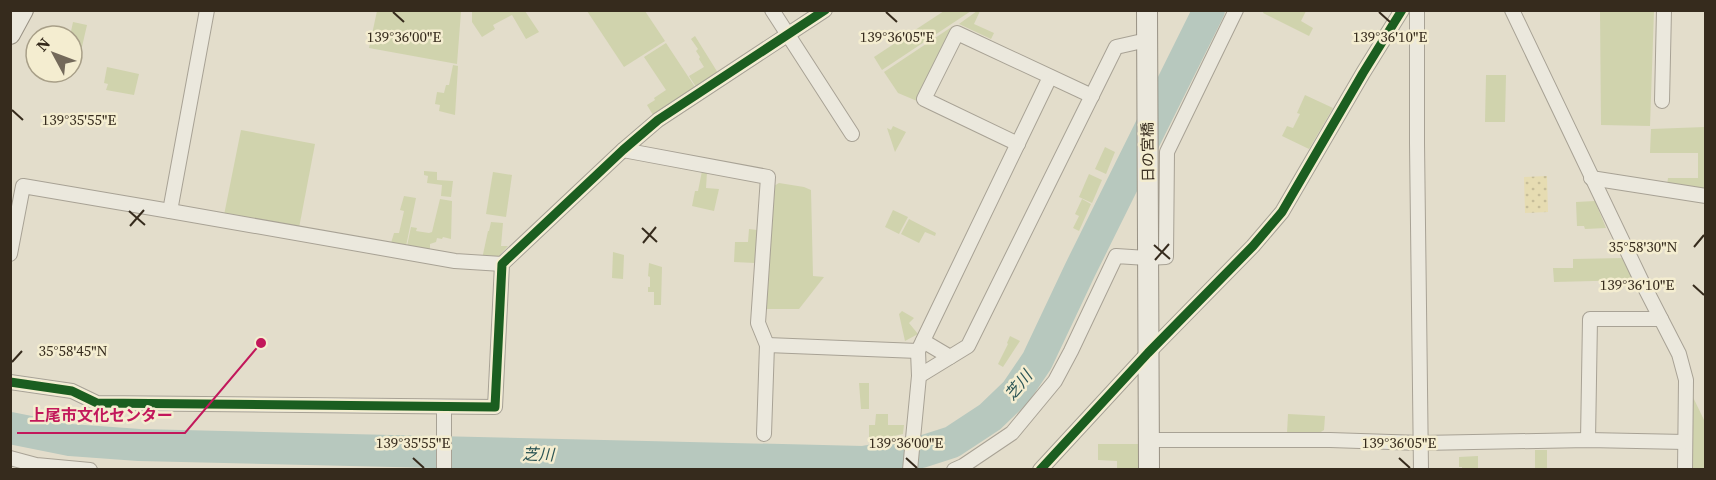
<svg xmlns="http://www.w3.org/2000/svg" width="1716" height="480" font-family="'Source Serif 4','Noto Sans JP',serif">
<defs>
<pattern id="sand-dots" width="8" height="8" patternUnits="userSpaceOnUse" patternTransform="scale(1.5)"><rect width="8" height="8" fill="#e6dcb2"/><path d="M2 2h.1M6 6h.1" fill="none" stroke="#c6bd99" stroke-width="1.8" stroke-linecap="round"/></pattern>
</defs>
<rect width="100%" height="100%" fill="#e3ddcb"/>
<!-- green -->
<g fill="#d0d3ad">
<polygon points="450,10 461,12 457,64 369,48 377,11"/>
<polygon points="472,11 525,11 539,32 526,39 512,15 493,25 495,29 482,37 472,22"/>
<polygon points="587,11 645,11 665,41 624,67"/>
<polygon points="944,11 971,11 882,70 874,57"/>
<polygon points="977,11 980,11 974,24 994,33 991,39 959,24"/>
<polygon points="1264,11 1306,11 1301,21 1313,28 1309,36 1263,13"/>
<polygon points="1600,11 1654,11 1650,126 1601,125"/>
<polygon points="73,22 87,25 81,51 72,49 72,36 70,36"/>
<polygon points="953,26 917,101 898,93 884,72"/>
<polygon points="695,36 718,73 696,87 689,76 704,67 699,59 700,57 696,51 698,49 691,39"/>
<polygon points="666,43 695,87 653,115 647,105 655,100 654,98 666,90 644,57"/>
<polygon points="453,65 458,66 455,115 439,111 440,105 435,104 437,92 444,93 446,85 449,85"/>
<polygon points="107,67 139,74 134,95 106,90 108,84 104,83"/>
<polygon points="1486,75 1506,75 1505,122 1485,122"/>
<polygon points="1305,95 1333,108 1309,149 1282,136 1287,126 1293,128 1300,114 1297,113"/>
<polygon points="893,126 906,132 895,152 887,128 891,130"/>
<polygon points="1705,127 1705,189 1667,185 1668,178 1698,178 1698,153 1650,153 1651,129"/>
<polygon points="241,130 315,144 299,228 224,215"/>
<polygon points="1105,147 1115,152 1106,174 1095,169"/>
<polygon points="424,171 437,172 437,180 453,181 451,197 441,196 442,185 427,183 428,176 424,175"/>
<polygon points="702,171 707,172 706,188 719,189 714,211 692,206 695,191 698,191"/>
<polygon points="493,172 512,175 506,217 486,214"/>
<polygon points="1089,174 1102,180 1092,203 1079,197"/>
<polygon points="779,183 804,187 811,190 813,276 824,277 799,309 765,309 772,187"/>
<polygon points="404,196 416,198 406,246 391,243 394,233 399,233 404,211 400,210"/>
<polygon points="440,199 452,201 451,239 443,237 442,239 437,238 436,242 430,244 430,250 407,246 411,227 417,228 416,231 429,233 432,232"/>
<polygon points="1082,199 1091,204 1079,231 1073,228 1079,216 1075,214"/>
<polygon points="1595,201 1606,228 1585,229 1584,226 1577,226 1576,202"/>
<polygon points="893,210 908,217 899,234 885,227"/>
<polygon points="909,219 936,233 935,236 925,232 919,243 901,234"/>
<polygon points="491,222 503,223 501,246 508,246 497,258 482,259 488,231 489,231"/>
<polygon points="749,229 757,230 755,263 734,262 735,242 748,242"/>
<polygon points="613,252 624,255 623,279 612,278"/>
<polygon points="1624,258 1634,280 1554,282 1553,268 1573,268 1573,259"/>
<polygon points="649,263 662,267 661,305 654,305 654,292 648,292 648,287 650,287 650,277 648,276"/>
<polygon points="902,311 914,318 909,323 918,334 905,341 899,314"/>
<polygon points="1010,336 1020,341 1003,367 998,364 1008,344 1007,343"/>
<polygon points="859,383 869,383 869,409 861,409"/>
<polygon points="1690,391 1705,422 1705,469 1691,469"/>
<polygon points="876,414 888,414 888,425 904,425 903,434 869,441 869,425 875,425"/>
<polygon points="1288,414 1325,416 1324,430 1316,435 1287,433"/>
<polygon points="1098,444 1139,444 1139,469 1117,469 1117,461 1098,460"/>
<rect x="1535" y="450" width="12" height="19"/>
<polygon points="1478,456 1478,469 1462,469 1462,467 1459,467 1459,457"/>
</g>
<!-- sand -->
<polygon fill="url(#sand-dots)" points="1547,176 1548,212 1525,213 1524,177"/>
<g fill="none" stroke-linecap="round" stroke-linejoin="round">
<!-- river -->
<polyline stroke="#b7c8be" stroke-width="32" points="10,428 70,440 139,445 863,462 921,452 952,442 990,417 1016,392 1037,361 1080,270 1209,10"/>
<defs>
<g id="street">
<polyline points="207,10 170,211 455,261 502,264"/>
<polyline points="772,10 852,134"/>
<polyline points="1417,10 1417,143 1421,470"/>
<polyline points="1512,10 1642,282 1679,354 1686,380 1685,470"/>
<polyline points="1662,101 1664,10"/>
<polyline points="1018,144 924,99 957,33 1092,96"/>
<polyline points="623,150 768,177 758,323 767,345 764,434"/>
<polyline points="1591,178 1706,196"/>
<polyline points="10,254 23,186 170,211"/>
<polyline points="923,341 950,357"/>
<polyline points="767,345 918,351"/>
<polyline points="919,376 968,346 1116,47 1147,40"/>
<polyline points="10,382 72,391 97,403 495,407 502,264 623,150 658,120 825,10"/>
<polyline points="1149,440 1330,440 1421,443 1588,440 1685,442"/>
<polyline points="1588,440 1590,319 1661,319"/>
<polyline points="10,458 36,465 90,470"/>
<polyline points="444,470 444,407"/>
<polyline points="910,470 919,376 918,351 1050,77"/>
<polyline points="954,470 963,466 1012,433 1055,381 1071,351 1116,256 1147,258 1166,257 1167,152 1236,10"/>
<polyline points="1040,470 1148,353 1253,246 1282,212 1363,73 1402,10"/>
</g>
<g id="secondary">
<polyline points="1147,10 1149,470"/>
<polyline points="10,34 23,10"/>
</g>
</defs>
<!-- street casing -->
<use href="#street" stroke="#a8a295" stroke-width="16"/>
<!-- secondary casing -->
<use href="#secondary" stroke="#989184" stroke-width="22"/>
<!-- street -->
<use href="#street" stroke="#ebe8dd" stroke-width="14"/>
<!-- secondary -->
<use href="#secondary" stroke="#ebe8dd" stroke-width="20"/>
<defs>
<g id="cycleway">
<polyline points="10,382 72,391 97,403 495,407 502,264 623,150 658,120 825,10"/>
<polyline points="1040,470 1148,353 1253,246 1282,212 1363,73 1402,10"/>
</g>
</defs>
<!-- cycleway casing -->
<use href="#cycleway" stroke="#f4edd0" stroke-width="13"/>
<!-- cycleway -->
<use href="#cycleway" stroke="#1b5e20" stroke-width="9"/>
</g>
<!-- ticks -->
<path fill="none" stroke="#362b1d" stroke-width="2" d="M 393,12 L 404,22M 886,12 L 897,22M 1379,12 L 1390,22M 12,110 L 23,120M 129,211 L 145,225M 130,226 L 144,210M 642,228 L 657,242M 643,243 L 656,227M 1154,245 L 1170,259M 1694,247 L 1704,235M 1155,260 L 1169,244M 1693,285 L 1704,295M 12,362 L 22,351M 413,458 L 424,468M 906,458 L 917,468M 1399,458 L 1410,468"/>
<g text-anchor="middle" stroke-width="5" stroke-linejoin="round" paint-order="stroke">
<!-- street labels -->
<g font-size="15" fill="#362b1d" stroke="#f4edd0">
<text transform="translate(1148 152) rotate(-91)" y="5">日の宮橋</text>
</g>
<!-- water labels -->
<g font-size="16" font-style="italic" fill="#2c5555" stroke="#f4edd0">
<text transform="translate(1018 385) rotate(-51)" y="6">芝川</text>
<text transform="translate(538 454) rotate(1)" y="6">芝川</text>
</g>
</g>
<g font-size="15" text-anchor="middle" fill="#362b1d" stroke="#f4edd0" stroke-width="5" stroke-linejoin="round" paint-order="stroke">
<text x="404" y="42">139°36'00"E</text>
<text x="897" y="42">139°36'05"E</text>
<text x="1390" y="42">139°36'10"E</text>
<text x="79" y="125">139°35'55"E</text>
<text x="1643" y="252">35°58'30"N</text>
<text x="1637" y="290">139°36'10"E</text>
<text x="73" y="356">35°58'45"N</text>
<text x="413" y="448">139°35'55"E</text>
<text x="906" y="448">139°36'00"E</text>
<text x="1399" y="448">139°36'05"E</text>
</g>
<!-- callouts -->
<path fill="none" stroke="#c2185b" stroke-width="2" d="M261 343L185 433H17"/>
<circle fill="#c2185b" stroke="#f4edd0" stroke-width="2" cx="261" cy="343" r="6"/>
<g font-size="16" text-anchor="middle" font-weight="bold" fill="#c2185b" stroke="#f4edd0" stroke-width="5" stroke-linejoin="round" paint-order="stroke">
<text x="101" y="421">上尾市文化センター</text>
</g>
<!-- border -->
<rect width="1716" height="480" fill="none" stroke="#362b1d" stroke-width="24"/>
<!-- north arrow -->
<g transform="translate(54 54) rotate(311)"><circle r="28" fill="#f4edd0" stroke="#a89f88" stroke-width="1.5"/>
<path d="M0-4.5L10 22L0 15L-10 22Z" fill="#73695a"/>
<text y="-9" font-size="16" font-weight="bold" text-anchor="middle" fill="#362b1d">N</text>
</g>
</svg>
